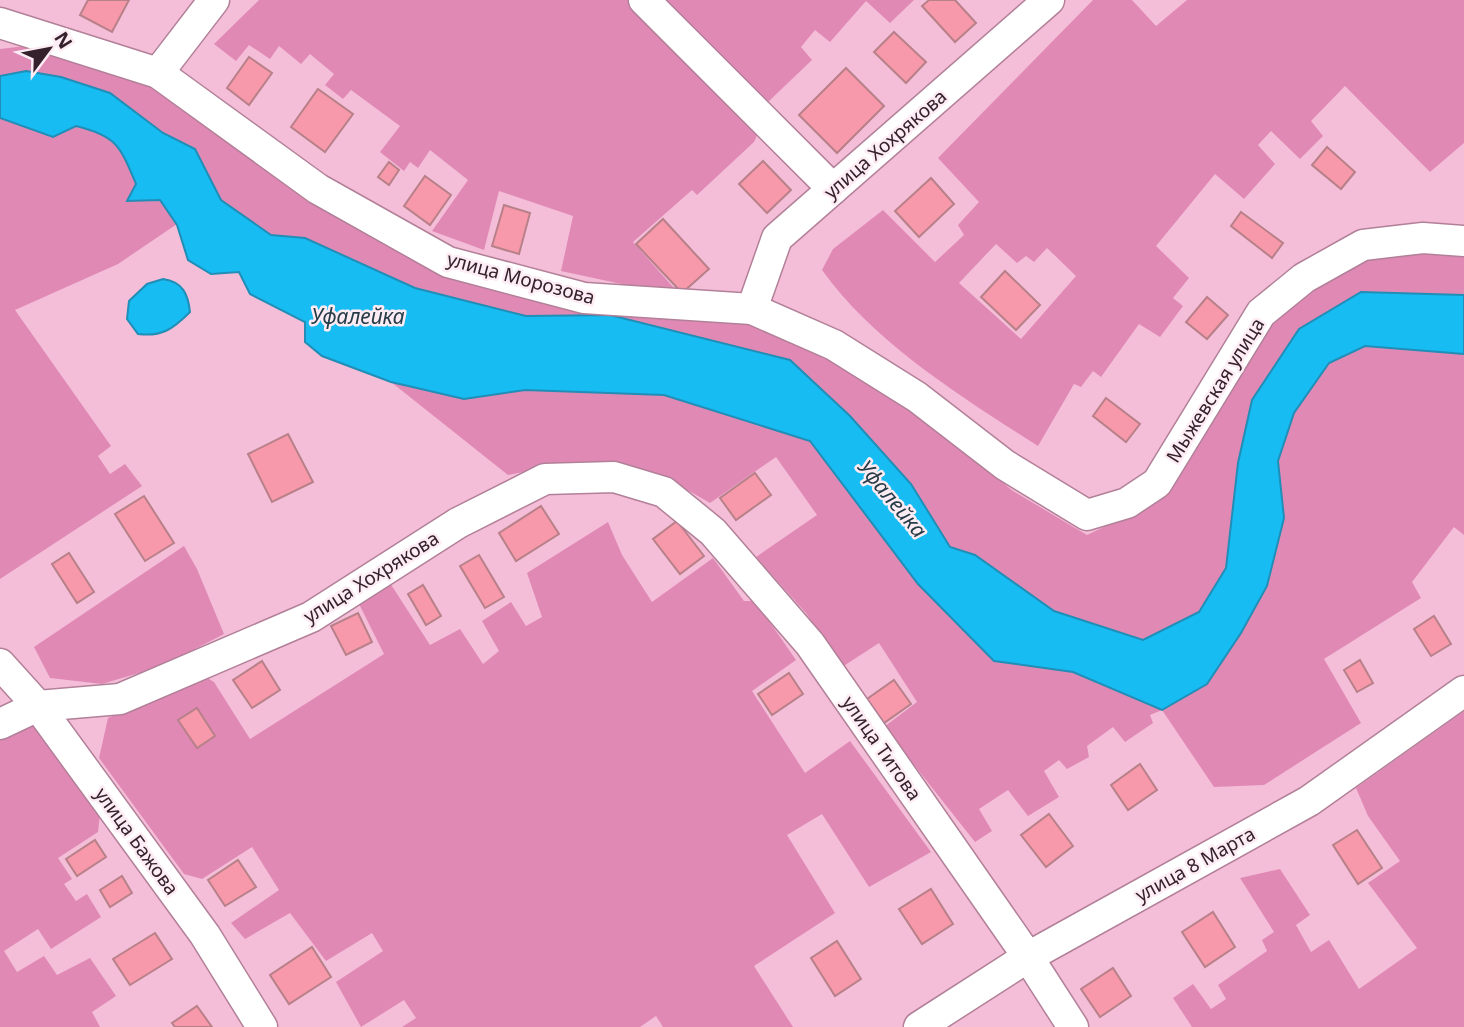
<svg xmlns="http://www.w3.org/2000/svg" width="1464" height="1027" font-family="'Noto Sans',sans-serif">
<rect width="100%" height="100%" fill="#f4bed8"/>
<!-- green -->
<g fill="#e089b5" fill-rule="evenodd">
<polygon points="259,0 631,0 760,129 754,142 697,195 692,190 633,242 682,297 561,271 573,216 499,191 484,250 432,231 468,180 430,150 418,168 410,162 404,171 380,152 400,126 351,90 343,99 325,85 334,74 310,54 301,64 279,46 270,59 249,45 236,61 214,44"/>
<polygon points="663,0 914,0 890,23 866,1 830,42 815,30 801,47 812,60 768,102"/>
<path d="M 1093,0 L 1132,0 L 1156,26 L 1187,0 L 1464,0 L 1464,143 L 1430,172 L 1345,86 L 1311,121 L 1323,136 L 1300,159 L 1271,131 L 1258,145 L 1275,164 L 1244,199 L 1215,174 L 1156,246 L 1189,278 L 1173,298 L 1183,306 L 1160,337 L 1139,324 L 1101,377 L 1093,371 L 1081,387 L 1074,384 L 1038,446 C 963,398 874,343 822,270 L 833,249 L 883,210 L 935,262 L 964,235 L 958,225 L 979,202 L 938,158 ZM 996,244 L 1017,263 L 1026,256 L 1034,262 L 1047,248 L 1076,276 L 1021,339 L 959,283 Z"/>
<polygon points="25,46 152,80 444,269 716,312 803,343 904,401 1013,491 1087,535 1131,514 1268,323 1308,287 1370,255 1410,250 1464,252 1464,295 1361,292 1252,400 1238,463 1226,567 1199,612 1143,640 1054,611 975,555 950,547 911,484 610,315 526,316 415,288 305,238 271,235 221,200 195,149 163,133 110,93 26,71 0,76 0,49"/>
<path d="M 0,118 L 53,137 L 76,126 C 120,137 120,144 137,184 L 127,201 L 160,200 L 177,224 L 118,264 L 15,310 L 111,446 L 98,456 L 110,474 L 125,464 L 142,486 L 0,579 Z"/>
<polygon points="1365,346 1464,354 1464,535 1454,527 1412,582 1421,598 1324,659 1361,723 1264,785 1214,787 1162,710 1150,715 1153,723 1125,742 1113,727 1087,746 1089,757 1067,769 1059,760 1044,771 1059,797 1028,816 1008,790 979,809 992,831 975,842 884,727 917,702 879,643 842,667 806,613 756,557 817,515 776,457 710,503 677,484 555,466 508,475 391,382 464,399 525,390 664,395 810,441 918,584 994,661 1073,672 1162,710 1284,518 1278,461 1294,413 1329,363"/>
<polygon points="608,522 622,555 652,602 713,558 744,601 755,601 796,660 752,691 805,773 850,741 931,852 869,887 822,814 787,835 835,913 754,966 793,1027 663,1027 656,1016 640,1027 402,1027 416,1018 404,1000 361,1027 336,982 383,951 372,933 326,961 290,913 245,939 231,923 279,890 252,847 202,879 184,874 99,758 108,718 204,676 214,682 250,739 384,654 359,604 390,583 430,645 460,629 483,664 499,651 482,621 511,602 526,626 542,617 527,573"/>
<polygon points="184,546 197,569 224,634 162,666 102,684 50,678 34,647"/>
<polygon points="1464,711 1464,1027 1192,1027 1173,998 1193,984 1211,1009 1226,999 1218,985 1267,951 1262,940 1274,932 1240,878 1280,869 1310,915 1296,925 1311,952 1329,940 1359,989 1417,948 1368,883 1400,861 1368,816 1356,788"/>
<polygon points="36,724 100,814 98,832 58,858 72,879 64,884 76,901 87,894 101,917 51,949 38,929 4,951 17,972 44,956 57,975 90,958 116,996 92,1012 100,1027 0,1027 0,737"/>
</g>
<!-- water -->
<g fill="#17bcf2" stroke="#208eb6" stroke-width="2">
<path d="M 26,71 L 61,77 L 110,93 L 163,133 L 195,149 L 221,200 L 271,235 L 305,238 L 415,288 L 526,316 L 610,315 L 790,360 L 850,416 L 911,484 L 950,547 L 975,555 L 1054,611 L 1143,640 L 1199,612 L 1226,568 L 1238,463 L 1252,400 L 1299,329 L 1361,292 L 1464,295 L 1464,354 L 1365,346 L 1329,363 L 1294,413 L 1278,461 L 1284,518 L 1267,586 L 1241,633 L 1207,684 L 1162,710 L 1073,672 L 994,661 L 918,584 L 810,441 L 664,395 L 525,390 L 464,399 L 391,382 L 322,356 L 305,342 L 305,322 L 250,294 L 239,272 L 211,274 L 188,260 L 177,225 L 160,200 L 127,201 L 136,184 C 120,146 117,136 76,126 L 53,137 L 0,118 L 0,76 Z"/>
<path d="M 163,279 C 183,282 188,294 190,312 C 173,329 162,337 138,334 L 127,319 L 129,301 L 147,284 Z"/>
</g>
<!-- building -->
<g fill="#f799aa" stroke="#b88089" stroke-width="2">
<polygon points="88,0 129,0 112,32 80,15"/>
<polygon points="929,0 955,0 976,23 955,42 922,6"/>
<polygon points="894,32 926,62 906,83 874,52"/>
<polygon points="249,57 272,73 249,105 227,88"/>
<polygon points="846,68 884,106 837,153 799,115"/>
<polygon points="318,89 353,114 325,152 291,127"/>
<polygon points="1327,147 1355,172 1341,189 1312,165"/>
<polygon points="763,161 791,190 767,213 739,184"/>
<polygon points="389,162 399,170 389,185 378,177"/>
<polygon points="425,176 451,195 430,225 404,206"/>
<polygon points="931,178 954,204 919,237 895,211"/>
<polygon points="504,205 530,213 519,254 492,246"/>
<polygon points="1241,212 1283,243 1272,258 1231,226"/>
<polygon points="663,219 709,269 682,293 636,244"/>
<polygon points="1005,271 1040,305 1016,330 981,297"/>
<polygon points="1207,297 1228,315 1207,339 1186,322"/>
<polygon points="1106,398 1140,424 1126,442 1093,416"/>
<polygon points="288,434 313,482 272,502 248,454"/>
<polygon points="755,473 771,495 736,520 720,498"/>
<polygon points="144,496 174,543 145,561 115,514"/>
<polygon points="541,506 559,534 516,561 499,533"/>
<polygon points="677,521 704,556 680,574 653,539"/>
<polygon points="69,553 94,592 77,603 52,564"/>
<polygon points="479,555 504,597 485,608 460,566"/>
<polygon points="423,585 441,616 426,625 408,594"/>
<polygon points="358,613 372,642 346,655 331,626"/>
<polygon points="1434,616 1451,644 1431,656 1414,629"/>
<polygon points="1360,660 1373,683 1357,692 1344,670"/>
<polygon points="262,661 280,690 252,708 233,680"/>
<polygon points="789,673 803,694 772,715 758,694"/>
<polygon points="894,680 911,704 884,723 867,699"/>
<polygon points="197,708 215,736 197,748 178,720"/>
<polygon points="1140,764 1157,790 1128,810 1111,785"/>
<polygon points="1049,814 1073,846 1046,867 1021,835"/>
<polygon points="1357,830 1382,868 1358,884 1333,845"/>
<polygon points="95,840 106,857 77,876 66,859"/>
<polygon points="238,860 256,887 225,906 208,880"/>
<polygon points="122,876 132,893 110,907 100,890"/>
<polygon points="931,889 953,924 922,944 899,909"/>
<polygon points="1213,912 1235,947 1205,967 1182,932"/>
<polygon points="155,933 172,959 130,985 113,959"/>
<polygon points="837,941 861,979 835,996 811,958"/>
<polygon points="312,947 331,977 289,1004 270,975"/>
<polygon points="1113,968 1131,996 1100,1017 1081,989"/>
<polygon points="197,1006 212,1027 175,1027 172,1023"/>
</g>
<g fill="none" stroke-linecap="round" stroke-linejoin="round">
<defs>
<g id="minor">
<polyline points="644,0 833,189"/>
<polyline points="0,23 158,73 318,189 448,262 584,298 752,309 834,345 917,397 1005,465 1087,515 1127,503 1157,483 1261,313 1304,278 1363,245 1423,238 1464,241"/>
<polyline points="158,73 214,0"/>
<polyline points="752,309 777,238 1049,0"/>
<polyline points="0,664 38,706 205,935 262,1027"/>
<polyline points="0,724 38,706 120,699 311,617 458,523 545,479 614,477 664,492 713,532 810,644 1028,957 1073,1027"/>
<polyline points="919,1027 1028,957 1309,801 1464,691"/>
</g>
</defs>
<!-- minor casing -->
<use href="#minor" stroke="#b28098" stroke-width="33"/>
<!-- minor -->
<use href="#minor" stroke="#fff" stroke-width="30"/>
</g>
<g text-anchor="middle" stroke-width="5" stroke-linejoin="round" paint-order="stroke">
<!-- street labels -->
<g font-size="19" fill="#35212b" stroke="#fdecf3">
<text transform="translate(885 144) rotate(-41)" y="7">улица Хохрякова</text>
<text transform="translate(521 278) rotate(15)" y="7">улица Морозова</text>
<text transform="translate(1215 390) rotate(-58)" y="7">Мыжевская улица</text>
<text transform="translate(371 577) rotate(-32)" y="7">улица Хохрякова</text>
<text transform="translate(882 748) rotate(55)" y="7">улица Титова</text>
<text transform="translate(137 841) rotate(54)" y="7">улица Бажова</text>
<text transform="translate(1195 864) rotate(-29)" y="7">улица 8 Марта</text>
</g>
<!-- water labels -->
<g font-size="21" font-style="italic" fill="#253c47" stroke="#fdecf3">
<text x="358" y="324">Уфалейка</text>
<text transform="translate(892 499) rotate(50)" y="7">Уфалейка</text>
</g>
</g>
<!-- north arrow -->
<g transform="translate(49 49) rotate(58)" stroke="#fdecf3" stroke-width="5" paint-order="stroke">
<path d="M0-5L12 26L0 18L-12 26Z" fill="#35212b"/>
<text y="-10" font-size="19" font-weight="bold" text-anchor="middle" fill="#35212b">N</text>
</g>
</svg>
